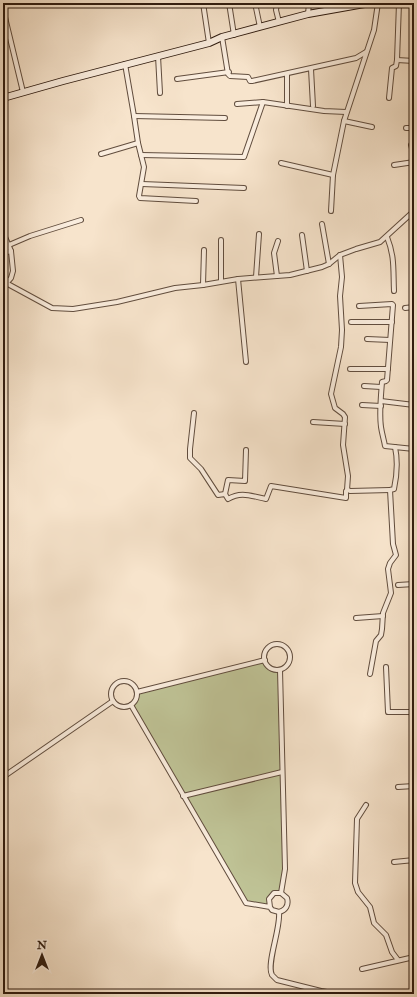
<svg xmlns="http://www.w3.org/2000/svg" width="417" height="997" font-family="'IM FELL Double Pica',serif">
<rect width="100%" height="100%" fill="#f7e4cc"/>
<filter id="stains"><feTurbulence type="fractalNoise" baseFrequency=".005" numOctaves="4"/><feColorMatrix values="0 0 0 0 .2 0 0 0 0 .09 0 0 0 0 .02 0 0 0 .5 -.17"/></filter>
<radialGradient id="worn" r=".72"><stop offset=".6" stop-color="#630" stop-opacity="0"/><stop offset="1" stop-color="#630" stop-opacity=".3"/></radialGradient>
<!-- green -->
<polygon fill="#bfc396" stroke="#776f52" points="265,660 270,668 280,670 285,869 281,893 271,896 270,907 246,903 131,705 135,701 137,692"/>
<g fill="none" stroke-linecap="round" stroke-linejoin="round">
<defs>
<g id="street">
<polyline points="203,3 209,43"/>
<polyline points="229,3 234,35"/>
<polyline points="255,3 260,27"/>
<polyline points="277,3 276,10 279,22"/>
<polyline points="3,9 23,92"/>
<polyline points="308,14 309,3"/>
<polyline points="222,37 228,74 230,76 248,77 250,81 252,81 356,58 366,52"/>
<polyline points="158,56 160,93"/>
<polyline points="397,60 414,61"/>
<polyline points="125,64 134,116 138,143 144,167 139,196 140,198 196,201"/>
<polyline points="311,69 313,106"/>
<polyline points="287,74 287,106"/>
<polyline points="177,79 229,72"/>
<polyline points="389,98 392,68 396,66 397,60 399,3"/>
<polyline points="237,104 263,102 324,111 346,112"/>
<polyline points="134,116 225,118"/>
<polyline points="344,121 372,127"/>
<polyline points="406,128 414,128"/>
<polyline points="411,145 414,156"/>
<polyline points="101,154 138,143"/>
<polyline points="141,155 244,157 263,102"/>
<polyline points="281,163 333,175"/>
<polyline points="394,165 414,162"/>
<polyline points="142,184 244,188"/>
<polyline points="331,211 333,175 344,121 374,30 378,3"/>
<polyline points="3,224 5,237 11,251 13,271 11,278 3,287"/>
<polyline points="322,224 329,264"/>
<polyline points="302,235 307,271"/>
<path d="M 387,237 C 395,257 393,270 394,291"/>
<polyline points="221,240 221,281"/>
<polyline points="9,245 30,236 81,220"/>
<polyline points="3,253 11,251"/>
<polyline points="340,255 342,277 340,296 342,330 341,347 331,394 335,408 343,414 345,417 343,445 348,476 347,490"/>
<polyline points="277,276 274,253 278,241"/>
<polyline points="256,277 259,234"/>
<polyline points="238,279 246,362"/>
<polyline points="6,283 52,308 73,309 117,302 175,288 203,285 238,279 290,275 322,267 329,264 340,255 356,249 380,242 414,211"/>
<polyline points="203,285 204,250"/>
<path d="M 359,306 L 392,304 L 393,305 L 387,380 L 386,381 L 382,382 C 381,396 379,413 381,427 C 382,434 384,440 385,446 L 414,449"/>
<polyline points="413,307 414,322"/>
<polyline points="405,308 414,307"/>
<polyline points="351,322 392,322"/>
<polyline points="367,339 390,340"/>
<polyline points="350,369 388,369"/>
<polyline points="364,386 381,387"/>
<polyline points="381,401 414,405"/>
<polyline points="362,405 381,406"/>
<path d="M 194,413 L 190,449 L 190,458 L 201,469 L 218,495 L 225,494 L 228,499 C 241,491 251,496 266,499 L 271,486 L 346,498 L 346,491 L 348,490 L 350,491 L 390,490"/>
<polyline points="313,422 345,424"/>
<polyline points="225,494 228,480 245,481 246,450"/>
<polyline points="398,585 414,584"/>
<polyline points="356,618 383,616"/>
<circle cx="277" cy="657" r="13"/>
<polyline points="386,667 388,712 409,712 414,714"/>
<polyline points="280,670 285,869 281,893"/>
<path d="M 370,674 L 376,641 L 381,635 L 382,629 L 383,613 L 391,593 L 388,569 L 390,563 L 396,555 L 393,544 L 390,490 L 394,489 C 397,475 398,461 395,447"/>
<circle cx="124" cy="694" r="13"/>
<polyline points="137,692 265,660"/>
<path d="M 131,705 L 246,903 L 270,907 L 272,910 L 279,912 C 286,910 289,905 287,898 L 281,893 L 274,893 L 269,899 L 270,907"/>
<polyline points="3,777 113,701"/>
<polyline points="398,787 414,786"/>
<polyline points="183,796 282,772"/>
<polyline points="366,805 357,819 355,883 358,892 370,907 374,923 386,935 392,952 398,960"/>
<polyline points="394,862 414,860"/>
<path d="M 279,912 C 281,928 266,964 272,975 C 273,976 276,979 277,980 L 321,991 L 338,994"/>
<polyline points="362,969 414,957"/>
</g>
<polyline id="secondary" points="3,98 63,81 209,43 222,37 308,14 370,3"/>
</defs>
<!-- street casing -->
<use href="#street" stroke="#614d3e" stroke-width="6"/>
<!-- secondary casing -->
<use href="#secondary" stroke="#2f1b0f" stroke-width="8"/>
<!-- street -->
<use href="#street" stroke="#faedde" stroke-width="4"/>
<!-- secondary -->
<use href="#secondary" stroke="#faedde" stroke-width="6"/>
</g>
<!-- margin -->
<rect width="417" height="997" fill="none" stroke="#f7e4cc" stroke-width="16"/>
<rect x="4" y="4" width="409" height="989" fill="none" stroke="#2f1b0f" stroke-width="2"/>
<rect x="8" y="8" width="401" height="981" fill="none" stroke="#2f1b0f"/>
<!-- north arrow -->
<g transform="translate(42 955)" stroke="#faedde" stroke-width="3" paint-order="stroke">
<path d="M0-3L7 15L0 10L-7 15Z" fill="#2f1b0f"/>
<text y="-6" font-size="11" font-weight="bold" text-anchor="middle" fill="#2f1b0f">N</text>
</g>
<rect width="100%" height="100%" filter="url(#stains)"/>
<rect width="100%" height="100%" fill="url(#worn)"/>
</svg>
